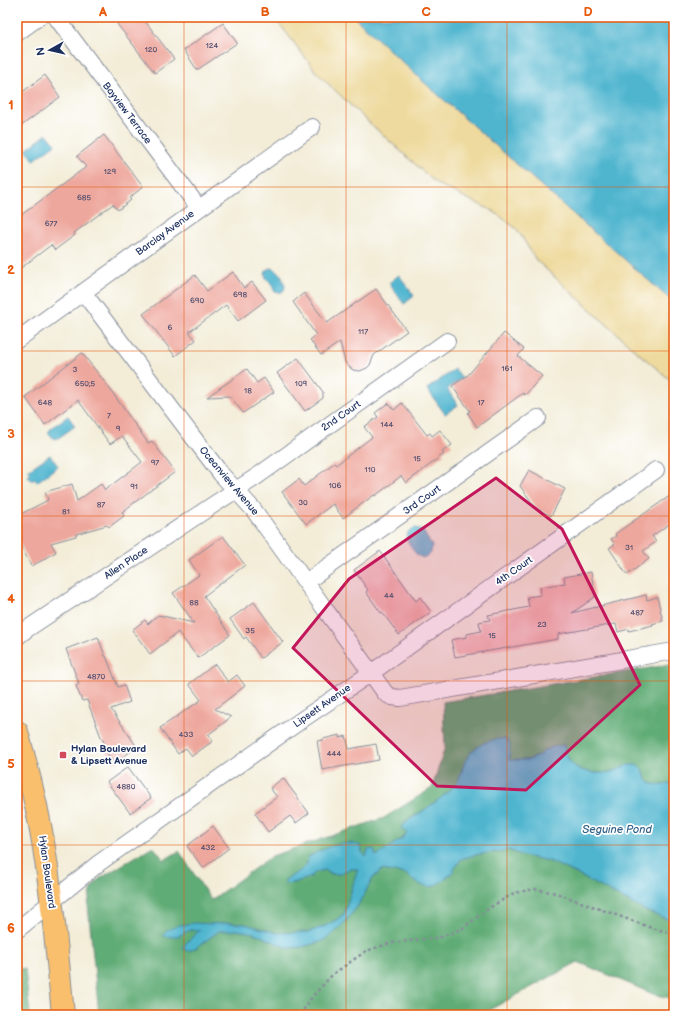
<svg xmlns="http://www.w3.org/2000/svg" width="691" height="1032" viewBox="0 0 691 1032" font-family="'Balsamiq Sans',sans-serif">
<rect width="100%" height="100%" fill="#fff"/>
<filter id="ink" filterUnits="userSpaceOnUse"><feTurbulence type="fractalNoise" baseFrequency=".025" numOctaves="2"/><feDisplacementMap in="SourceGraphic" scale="8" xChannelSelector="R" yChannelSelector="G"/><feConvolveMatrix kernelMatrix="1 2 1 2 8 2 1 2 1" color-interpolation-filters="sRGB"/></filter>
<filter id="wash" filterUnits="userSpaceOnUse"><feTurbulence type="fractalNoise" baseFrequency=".012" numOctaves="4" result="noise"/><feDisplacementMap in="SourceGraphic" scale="16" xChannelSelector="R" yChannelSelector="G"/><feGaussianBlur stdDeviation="0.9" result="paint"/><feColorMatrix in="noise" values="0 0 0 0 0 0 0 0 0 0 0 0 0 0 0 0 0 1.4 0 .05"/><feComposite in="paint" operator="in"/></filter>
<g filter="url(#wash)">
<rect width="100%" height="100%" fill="#f3edd8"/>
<!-- forest -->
<path fill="#61ac76" stroke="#3e6e6a" d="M674,664V782L667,785L654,784L647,781L643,770L624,766C622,767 619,770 616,771C604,776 579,773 570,762C569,760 567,756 566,754L545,750C533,761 524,761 509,760V754L462,768C462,771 461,775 460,778C455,792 419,813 405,822L407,834C402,839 383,853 375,856C373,857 369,857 366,857L362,852L361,846L324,850L308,857L307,864L300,871L285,880L293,883L309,878L316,872L325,870L332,874H341L349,869H358L344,914L336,920L325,926L309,932L277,933L245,924L228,923L212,924L163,935C177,940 180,932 191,930C194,930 198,930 201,930L188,941V951L197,947L219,931L237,930L254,933L288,948L301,947L320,942L344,923L357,907L373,878L382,870L406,874L414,881L456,866L461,859L474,855L509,850L524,856L549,861L573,872L646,911L674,922V999L653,994L578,962L480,1015H99L88,905C90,894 91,887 99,879L153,846L164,860L179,851L211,900L272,856L384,818L432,788L445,747L443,702Z
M17,968L25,969L30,1015H17Z"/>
<!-- sand -->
<path fill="#eeda9e" stroke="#84847e" d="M273,17H354L427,85L674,303V383L637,352L536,260L517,229L493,211L437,184L363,117L317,73L282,27Z"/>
<!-- water -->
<path fill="#50b5cf" stroke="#367296" d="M354,17H674V303L427,85Z
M47,134L55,144L34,160L26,150Z
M270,268L275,269L282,276L283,281L285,286L284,290L280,293L275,292L274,290L271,283L266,278L265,273L268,269Z
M399,275L414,296L404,304L389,283Z
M455,369L462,378L447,389L458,405L445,414L427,389Z
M68,416L75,426L57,439L56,438L54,439L48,432L51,430L50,429Z
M50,455L58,466L37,482L34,479L32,481L28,476L31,473L28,470Z
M416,528L423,531L432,546L431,553C421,566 412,549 407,540C406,533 409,529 416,528Z
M496,739H506L510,744L509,760H529L538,756L545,750L556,746L564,745C565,751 567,758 571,763C581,774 601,775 614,771C622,769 624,764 635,765C644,767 643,776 648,781C655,788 667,785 674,782V922L646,911L573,872L549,861L524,856L509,850L474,855L461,859L451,874L441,882L431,887L421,885L414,881L406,874L382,870L373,878L357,907L344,923L332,935L320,942L301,947L288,948L254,933L237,930L219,931L197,947L188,951L182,948L188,941L200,930H190L178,936L168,937L162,935L167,930L180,925L194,923L212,924L228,923L245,924L277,933L309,932L325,926L336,920L344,914L358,869H349L341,874H332L325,870L316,872L309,878L293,883L285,884V880L300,871L307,864L308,857C323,849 344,838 361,846L362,852L366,857L368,850L374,849L376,856L403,838L407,833L401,828C406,821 413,818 420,813C431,805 445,796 454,786C459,781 460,776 462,770C467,751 478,744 496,739Z"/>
<g id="blocks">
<!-- building -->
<path fill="#eea79d" d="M126,17H142L174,59L155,73L117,24Z
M223,23L237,43L197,70L184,50Z
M45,75L60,97L17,129V96Z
M104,135L143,187L129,198L131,200L118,210L113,204L74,233L75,235L55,250L51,245L17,271V218L86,167L77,156Z
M233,272L244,288L252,282L266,300L238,321L226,305L189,332L196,340L175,356L143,314L195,275L207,291Z
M376,289L407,331L374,355L370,365L367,368L360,371L353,370L347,365L345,362L340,342L321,355L310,340L316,335L293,302L304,293L327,323Z
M504,333L524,349L518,356L542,376L525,395L523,393L477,427L468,413L470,411L452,386L468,375Z
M82,353L107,385L148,443L152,441L175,472L122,512L124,516L109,527L107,525L76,534V536L51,543L56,552L45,558V559L31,566L17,538V516L48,500L45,492L72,484L77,501L101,484L105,490L142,462L122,436L110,444L78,400L45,425L25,397Z
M298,358L323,392V398L305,411L277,373Z
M247,369L257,383L264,378L274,392L243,413L230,396L207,397Z
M388,403L394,410L402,403L427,435L430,433L432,436L440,430L452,445L442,452L444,454L406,483L401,476L375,496L374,495L343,518L333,504L306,524L282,492L299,479L304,486L334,463L336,465L372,437L364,427L378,417L375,413Z
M529,470L565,489L551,516L536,508L520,486Z
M674,493V521L652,536L656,542L643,551L649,559L627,575L609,548L615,544L611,539L616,536L615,534Z
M223,536L245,565L204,596L230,635L198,658L178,632L150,654L132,630L145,620L148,624L158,615L194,623L173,593L199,575L189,560Z
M380,551L416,601L420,597L431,612L399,635L382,612L381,613L366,592L368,590L354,570Z
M591,572L595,597L572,613L646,595L647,600L657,597L663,621L652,624L653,625L629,631V629L618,632L616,624L558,634V639L455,657L451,640L467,637V634L481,631L479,622L490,620L488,615L529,607L527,597L541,595L540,587L565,583L564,577Z
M254,602L283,642L261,658L246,637L244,639L230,619Z
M98,637L105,656H106L118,687L124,685L130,702L111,709L137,747L114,763L102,746L105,744L101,737L87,700L82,701L76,686L79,684L66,649Z
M215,664L228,682L237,675L245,686L215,709L231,717L208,735L213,741L192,756L186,748L178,754L160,728L201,700L189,684Z
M340,735V738L346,736L349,749L376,744L379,760L322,770L317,741L323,740V739Z
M128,767L151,798L130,813L107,782Z
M283,778L309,813L296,823L290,816L268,832L255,813L277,797L270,788Z
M213,826L229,848L203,868L187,846Z"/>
</g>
</g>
<g filter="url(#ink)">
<use href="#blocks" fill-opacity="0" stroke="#878e9b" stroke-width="1"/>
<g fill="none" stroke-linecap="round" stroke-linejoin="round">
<!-- street casing -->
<g stroke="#878e9b" stroke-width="18">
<path id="street" d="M56,17L199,208
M17,33L39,17
M83,292L221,474L253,509L386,694L392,697L400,698L674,651
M17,340L312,127
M306,582L538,418
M17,637L27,629L213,505L256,477L447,341
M17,930L99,863L303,719L371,673L656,470"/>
</g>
<!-- primary casing -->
<g stroke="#878e9b" stroke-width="24">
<path id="primary" d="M17,732C28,770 38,809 44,848C53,903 58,959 63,1015"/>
</g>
<!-- path -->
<path stroke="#878e9b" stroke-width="2.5" stroke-dasharray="3 3" stroke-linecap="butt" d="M300,1015L312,997L333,974L366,951L391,943L441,937L463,928L489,908L514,893L535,889L556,893L649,927L674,934"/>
<!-- street -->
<use href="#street" stroke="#fff" stroke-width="16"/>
<!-- primary -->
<use href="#primary" stroke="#f9bf6d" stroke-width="22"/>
</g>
</g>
<!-- marked area -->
<path fill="#c2185b" fill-opacity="0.2" stroke="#c2185b" stroke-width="3" stroke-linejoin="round" d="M496,478L562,529L640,685L526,790L437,786L293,648L349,579Z"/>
<!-- grid -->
<path fill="none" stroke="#e8590c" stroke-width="1" stroke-opacity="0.55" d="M184,17V1015M346,17V1015M507,17V1015M17,187H674M17,351H674M17,516H674M17,681H674M17,845H674"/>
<!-- markers -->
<rect fill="#d1495b" stroke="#fff" stroke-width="1.5" x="59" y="751" width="8" height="8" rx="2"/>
<g text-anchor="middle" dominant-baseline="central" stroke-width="3.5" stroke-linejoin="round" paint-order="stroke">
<!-- number labels -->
<g font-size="8" fill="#504d6e">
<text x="212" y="45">124</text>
<text x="151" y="49">120</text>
<text x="110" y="171">129</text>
<text x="84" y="197">685</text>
<text x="51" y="223">677</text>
<text x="240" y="294">698</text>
<text x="197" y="300">690</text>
<text x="170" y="327">6</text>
<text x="363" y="331">117</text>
<text x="507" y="368">161</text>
<text x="75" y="369">3</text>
<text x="85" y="383">650;5</text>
<text x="301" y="383">109</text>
<text x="248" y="390">18</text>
<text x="45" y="402">648</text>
<text x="481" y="402">17</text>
<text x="109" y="415">7</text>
<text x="387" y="424">144</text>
<text x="118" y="428">9</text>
<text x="417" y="458">15</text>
<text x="155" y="462">97</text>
<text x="370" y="469">110</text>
<text x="335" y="485">106</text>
<text x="134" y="486">91</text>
<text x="303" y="502">30</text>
<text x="101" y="504">87</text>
<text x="66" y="511">81</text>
<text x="629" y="547">31</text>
<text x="389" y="595">44</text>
<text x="194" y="602">88</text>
<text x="637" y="612">487</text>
<text x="542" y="624">23</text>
<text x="250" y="630">35</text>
<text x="492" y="635">15</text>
<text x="96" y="676">4870</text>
<text x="186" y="734">433</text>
<text x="334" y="753">444</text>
<text x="126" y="786">4880</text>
<text x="208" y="847">432</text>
</g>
<!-- street labels -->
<g font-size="10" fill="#1b2f5e" stroke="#fff">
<text transform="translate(127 113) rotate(53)">Bayview Terrace</text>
<text transform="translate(165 233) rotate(-36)">Barclay Avenue</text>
<text transform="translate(341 416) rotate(-35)">2nd Court</text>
<text transform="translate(229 481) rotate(50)">Oceanview Avenue</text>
<text transform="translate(422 500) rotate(-35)">3rd Court</text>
<text transform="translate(126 563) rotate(-34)">Allen Place</text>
<text transform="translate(514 571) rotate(-35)">4th Court</text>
<text transform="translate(322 706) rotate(-35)">Lipsett Avenue</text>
<text transform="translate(47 872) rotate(82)">Hylan Boulevard</text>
</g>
<!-- poi labels -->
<g font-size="10" font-weight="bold" fill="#1b2f5e" stroke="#fff" text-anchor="start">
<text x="71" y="749">Hylan Boulevard<tspan x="71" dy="12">&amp; Lipsett Avenue</tspan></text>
</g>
<!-- water labels -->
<g font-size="11" font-style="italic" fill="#2e5e86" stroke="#fff">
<text x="617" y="829">Seguine Pond</text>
</g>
</g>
<!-- margin -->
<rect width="691" height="1032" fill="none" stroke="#fff" stroke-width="44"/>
<!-- north arrow -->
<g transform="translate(50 50) rotate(262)" stroke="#ffffff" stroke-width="3" paint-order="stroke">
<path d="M0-3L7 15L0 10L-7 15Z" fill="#1b2f5e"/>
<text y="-6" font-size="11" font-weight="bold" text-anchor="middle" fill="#1b2f5e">N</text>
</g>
<rect x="22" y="22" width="647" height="988" fill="none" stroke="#e8590c" stroke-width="1.5"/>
<g font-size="13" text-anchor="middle" font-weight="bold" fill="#e8590c">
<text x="103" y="16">A</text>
<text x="265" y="16">B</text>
<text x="426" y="16">C</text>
<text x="588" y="16">D</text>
<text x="11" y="109">1</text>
<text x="11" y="274">2</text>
<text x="11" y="438">3</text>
<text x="11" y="603">4</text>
<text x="11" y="768">5</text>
<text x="11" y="932">6</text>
</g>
</svg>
